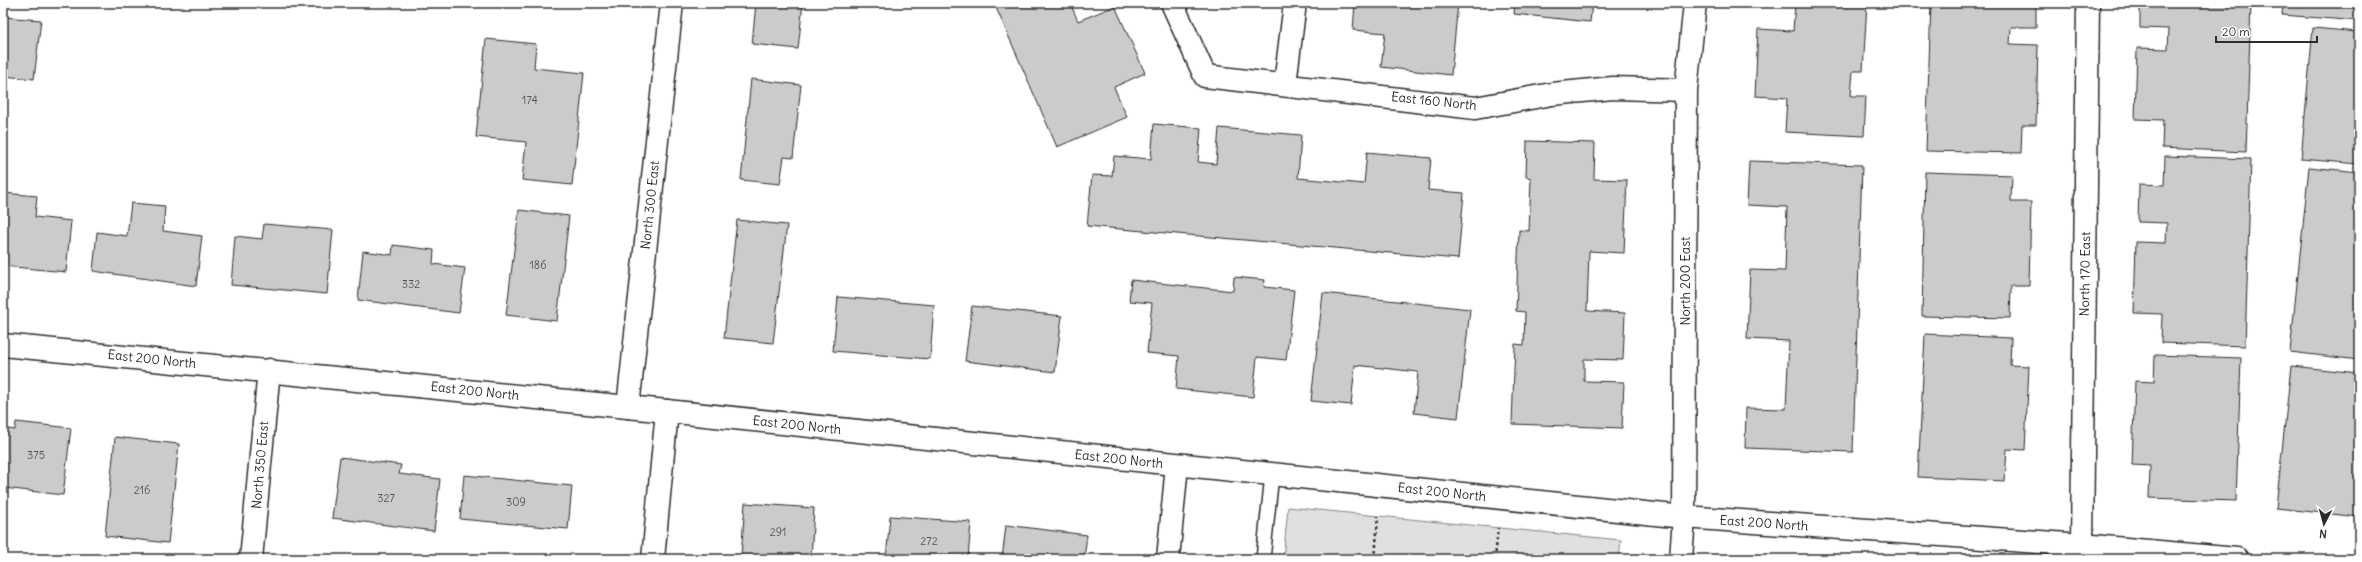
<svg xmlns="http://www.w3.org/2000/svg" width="2362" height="562" viewBox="0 0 2362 562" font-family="Delius,sans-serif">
<rect width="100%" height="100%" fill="#fff"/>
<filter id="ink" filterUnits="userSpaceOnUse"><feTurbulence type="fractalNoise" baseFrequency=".025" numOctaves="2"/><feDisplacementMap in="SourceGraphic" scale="8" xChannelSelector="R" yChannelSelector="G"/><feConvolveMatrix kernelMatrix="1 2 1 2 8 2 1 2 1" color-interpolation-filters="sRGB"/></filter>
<g filter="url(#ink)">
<!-- green -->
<path fill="#e0e0e0" stroke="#868686" d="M1288,507L1621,540L1619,559H1283Z"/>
<!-- building -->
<path fill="#cbcbcb" stroke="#2b2b2b" d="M756,3H803L798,49L752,44Z
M994,3H1070L1078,21L1115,6L1145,73L1114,87L1127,117L1057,147Z
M1355,3H1458L1451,75L1381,67L1385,33L1353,30Z
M1515,3H1592L1590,22L1514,14Z
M1795,3H1867L1863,71H1853L1851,96H1866L1864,136L1785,132L1787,98L1755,96L1758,29L1793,31Z
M1931,3H2036V27H2011L2010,44L2038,45L2036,125H2022L2021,153L1926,151Z
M2140,3H2251L2246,152L2162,148L2163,120L2135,119L2137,48L2168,49L2169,29L2140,28Z
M2283,3H2359V21L2282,15Z
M3,17L41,20L34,79L3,76Z
M2313,28L2359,32V164L2301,159Z
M486,39L536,44L534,68L584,73L572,185L522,180L526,142L476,137Z
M751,79L801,85L793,158L784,157L780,184L741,180Z
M1154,124L1201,128L1198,162L1216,164L1219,128L1301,135L1298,178L1364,184L1367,152L1431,158L1428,190L1464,193L1458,259L1087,226L1092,175L1112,176L1114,156L1151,159Z
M1527,141L1595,143L1594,179L1627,180L1624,253L1589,251L1587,311L1625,313L1623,360L1584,359V381L1624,382L1622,428L1512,424L1515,344L1524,345L1525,312L1516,311L1519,230L1529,231L1531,178L1526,177Z
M2165,156L2251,159L2245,346L2161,343L2162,314L2134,313L2136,242L2166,243L2167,223L2138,222L2139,184L2164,185Z
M1749,161L1862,165L1853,452L1745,448L1746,408L1786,409L1789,341L1747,339L1750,270L1785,271L1787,207L1747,205Z
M2309,167L2359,172V360L2290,352Z
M1925,172L2012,175L2011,202H2031L2029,286H2011L2010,318L1922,316Z
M3,193L37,196L35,217L71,221L66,272L3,266Z
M131,203L165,206L163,231L202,236L196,286L93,271L97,232L127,236Z
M519,210L569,216L557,321L506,315Z
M737,220L787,225L773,343L724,338Z
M264,224L333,230L327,294L231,285L235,236L262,239Z
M393,245L434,250L433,264L465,268L459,313L358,300L363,251L392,255Z
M1234,277L1265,280L1264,287L1294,290L1286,360L1257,357L1253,397L1176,389L1179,356L1147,353L1152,303L1129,301L1131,280L1233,291Z
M1323,293L1470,309L1458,418L1414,413L1418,372L1355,365L1351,405L1311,401Z
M838,297L934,305L930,359L833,351Z
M972,306L1062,316L1055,372L965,361Z
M1925,334L2011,338L2010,365L2029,366L2025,450L2007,449L2005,481L1918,477Z
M2155,355L2241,358L2236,501L2149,498L2150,466L2132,465L2135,381L2154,382Z
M2291,366L2359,373V517L2276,508Z
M16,422L71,428L63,495L4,488L3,428L15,430Z
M115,437L179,444L168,543L105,536Z
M340,457L401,465L399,474L440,479L434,531L332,518Z
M464,475L572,486L568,529L460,519Z
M745,503L814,508L811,559L741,556Z
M890,516L971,522L968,559H886Z
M1006,525L1087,535L1084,559H1002Z"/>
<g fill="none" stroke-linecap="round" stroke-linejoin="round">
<!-- lane casing -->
<g stroke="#2b2b2b" stroke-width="16">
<path id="lane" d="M1263,559L1272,475"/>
</g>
<!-- street casing -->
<g stroke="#2b2b2b" stroke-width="25">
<path id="street" d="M1172,3L1205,76L1475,108L1552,94L1613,88L1686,90
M1285,84L1295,3
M628,407L672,3
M2082,545L2088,3
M251,559L269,370
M653,559L667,411
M1168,559L1177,465
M1681,559L1684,517L1686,90L1695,3"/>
</g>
<!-- secondary casing -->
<g stroke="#2b2b2b" stroke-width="25">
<path id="secondary" d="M3,345L628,407L1684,517L2082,545L2237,559"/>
</g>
<!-- path -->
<path stroke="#2b2b2b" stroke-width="2.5" stroke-dasharray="3 3" stroke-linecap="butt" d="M1375,559L1378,516
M1495,559L1498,528"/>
<!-- lane -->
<use href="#lane" stroke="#fff" stroke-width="13"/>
<!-- street -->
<use href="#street" stroke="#fff" stroke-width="22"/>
<!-- secondary -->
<use href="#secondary" stroke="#fff" stroke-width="22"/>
</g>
</g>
<g text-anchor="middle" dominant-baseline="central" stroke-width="3.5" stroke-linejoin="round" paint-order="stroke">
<!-- number labels -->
<g font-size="11" fill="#535353">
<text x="530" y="100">174</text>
<text x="538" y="265">186</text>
<text x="411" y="284">332</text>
<text x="36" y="455">375</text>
<text x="142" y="490">216</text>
<text x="386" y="498">327</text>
<text x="516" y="502">309</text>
<text x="778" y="532">291</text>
<text x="929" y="541">272</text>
</g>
<!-- street labels -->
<g font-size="13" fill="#2b2b2b" stroke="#fff">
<text transform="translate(1434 101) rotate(6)">East 160 North</text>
<text transform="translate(650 205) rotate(-84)">North 300 East</text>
<text transform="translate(2085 274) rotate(-89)">North 170 East</text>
<text transform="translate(1685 281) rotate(-90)">North 200 East</text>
<text transform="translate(152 359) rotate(6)">East 200 North</text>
<text transform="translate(475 391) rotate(6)">East 200 North</text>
<text transform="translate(797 425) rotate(6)">East 200 North</text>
<text transform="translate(1119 459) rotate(6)">East 200 North</text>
<text transform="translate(260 465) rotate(-85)">North 350 East</text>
<text transform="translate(1442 492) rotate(6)">East 200 North</text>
<text transform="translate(1764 523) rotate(4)">East 200 North</text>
</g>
</g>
<!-- margin -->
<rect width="2362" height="562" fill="none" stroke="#fff" stroke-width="16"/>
<rect x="8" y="8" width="2346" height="546" fill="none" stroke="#2b2b2b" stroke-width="1.5" filter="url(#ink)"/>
<!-- north arrow -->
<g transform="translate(2324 524) rotate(186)" stroke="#ffffff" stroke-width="3" paint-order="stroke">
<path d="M0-3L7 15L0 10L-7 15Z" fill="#2b2b2b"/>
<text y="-6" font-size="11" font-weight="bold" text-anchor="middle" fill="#2b2b2b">N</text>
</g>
<!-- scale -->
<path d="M2216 36v6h101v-6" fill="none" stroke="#2b2b2b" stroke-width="2"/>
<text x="2222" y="36" font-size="12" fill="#2b2b2b" stroke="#ffffff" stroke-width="3" paint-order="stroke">20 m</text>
</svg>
